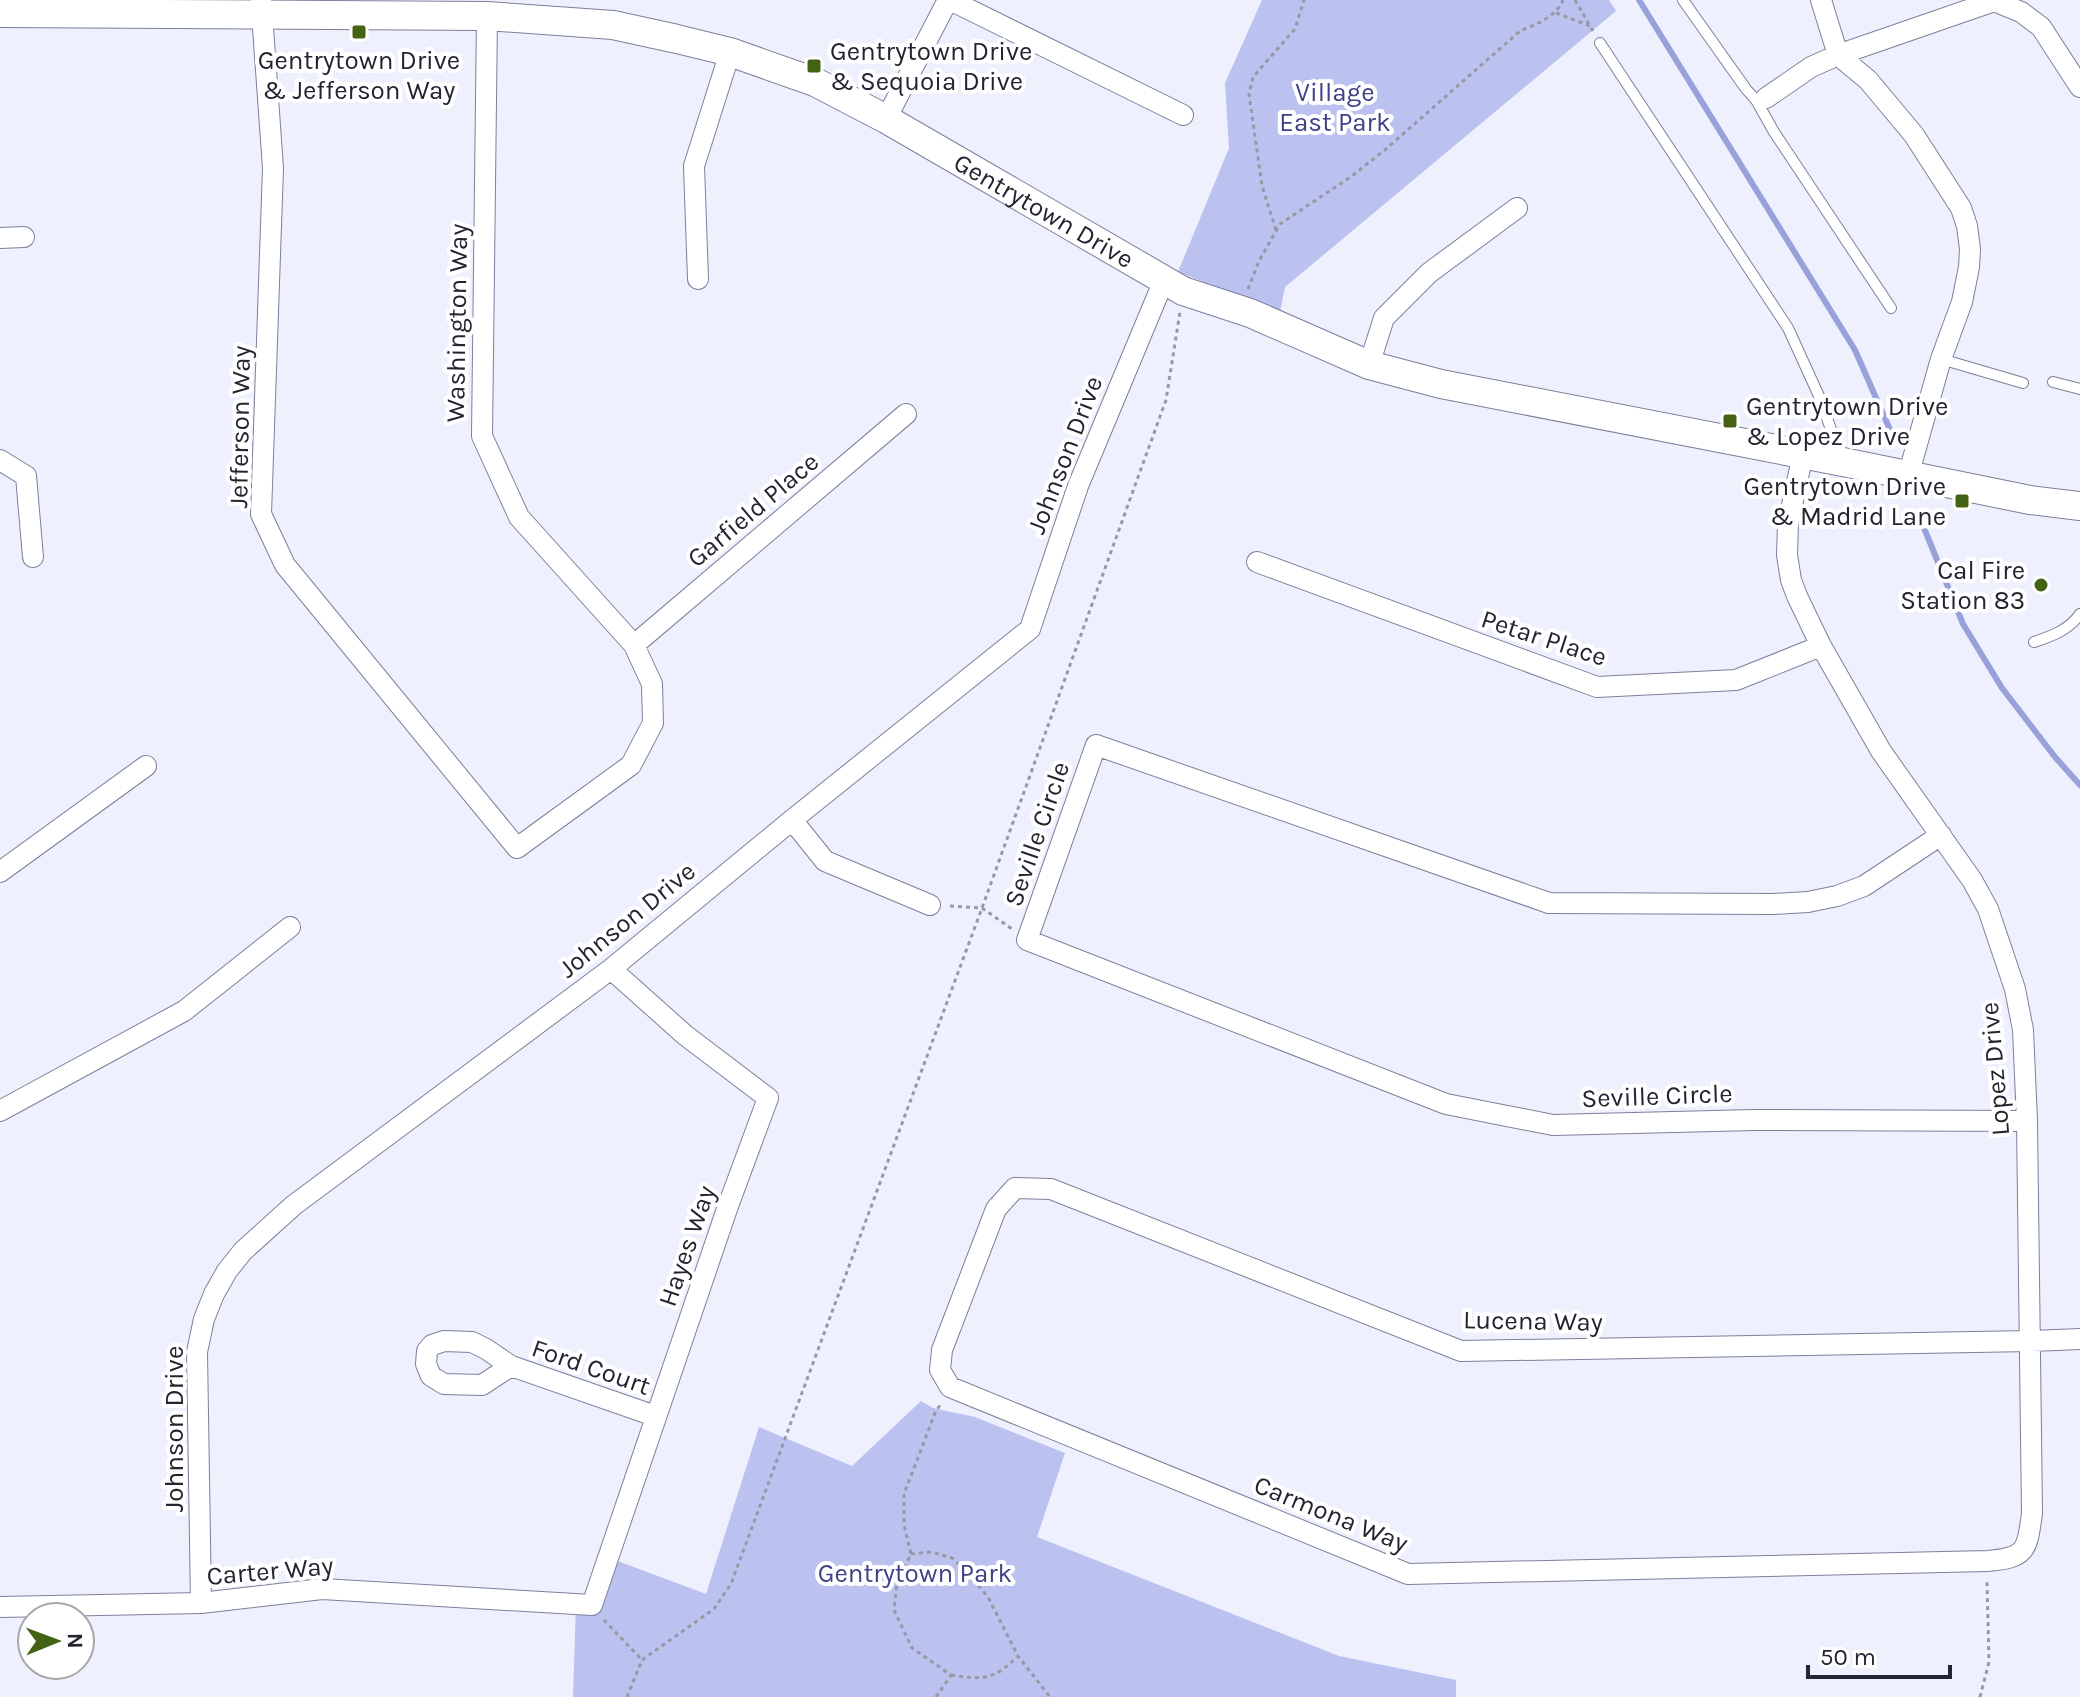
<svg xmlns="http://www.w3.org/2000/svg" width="2080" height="1697" viewBox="0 0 2080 1697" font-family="Karla,sans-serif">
<rect width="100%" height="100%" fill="#eef0fd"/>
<!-- green -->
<path fill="#bbc2f0" d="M1262,0H1609L1616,11L1285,287L1280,312L1178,272L1229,148L1225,83Z
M921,1401L933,1408L975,1417L1065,1453L1037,1537L1339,1656L1456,1680V1697H573L576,1604L592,1605L607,1557L706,1594L759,1427L852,1466Z"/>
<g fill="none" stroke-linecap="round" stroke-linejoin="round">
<!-- stream -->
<path stroke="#99a1da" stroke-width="6" d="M1639,0L1855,350L1895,441
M1918,513L1963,624L2002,688L2055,757L2080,785"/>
<!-- lane casing -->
<g stroke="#7b809b" stroke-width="12">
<path id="lane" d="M1683,0L1746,89L1756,100L1760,99
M1600,43L1788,328L1819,396L1842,460
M1756,100L1774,132L1891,308
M1941,359L2023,383
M2053,382L2080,389
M2034,642C2052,636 2069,630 2080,614"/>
</g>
<!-- street casing -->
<g stroke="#7b809b" stroke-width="22">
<path id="street" d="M261,0L273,168L261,514L285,565L517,848L631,765L653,723L652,684L634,645L519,517L482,436L487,16
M950,0L1183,115
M1821,0L1838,55
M1838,55L1868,80L1914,135L1961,208L1967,226L1970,249L1969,267L1962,302L1941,359L1908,476
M1766,98L1811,67L1838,55L1994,1L2021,12L2041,27L2080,87
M886,119L948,0
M0,238L24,237
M698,279L694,166L730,52
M1369,365L1384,318L1429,273L1517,208
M1803,454L1788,524L1787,555L1791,580L1797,596L1821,646L1881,751L1972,880L1988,909L2015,989L2023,1030L2027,1121L2032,1513C2027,1550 2027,1558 1987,1561L1408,1574L950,1387L940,1370L942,1350L996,1209L1015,1188L1051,1189L1461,1351L2030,1341L2080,1339
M0,460L26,476L33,557
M1257,562L1597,687L1736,680L1821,646
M634,645L906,414
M792,820L825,861L930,905
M1941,835L1864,886L1837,896L1808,902L1773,904L1549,903L1096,745L1027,940L1446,1104L1553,1125L1754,1120L2027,1121
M0,872L146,766
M0,1111L184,1011L290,927
M511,1366L482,1385L444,1384L431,1376L426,1364L427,1351L432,1345L444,1341L472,1342L486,1349L511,1366L655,1416
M201,1603L197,1352L204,1319L214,1294L227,1271L243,1251L294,1205L611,969L792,820L1030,629L1078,486L1164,280
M0,1607L201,1603L322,1589L592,1605L728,1206L768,1098L685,1035L611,969"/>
</g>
<!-- secondary casing -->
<g stroke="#7b809b" stroke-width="30">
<g id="secondary">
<path id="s1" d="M0,13L487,16L613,25L677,39L730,52L815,82L886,119L1183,291L1250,313L1369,365L1441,384L1843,462L2030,500L2080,506"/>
</g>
</g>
<!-- path -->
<path stroke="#9798a4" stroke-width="3" stroke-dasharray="4 4" stroke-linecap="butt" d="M1575,0L1593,31
M1556,13L1590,26
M1276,230L1262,186L1249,94L1253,77L1295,29L1304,0
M1248,289L1259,261L1280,224L1352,176L1386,149L1520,31C1537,24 1556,17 1563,0
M950,906L982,908L1012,929
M911,1554L932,1552L952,1558L964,1569L988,1597L1018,1656L1050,1697
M604,1620L642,1660
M951,1675C984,1680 994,1680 1018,1656
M627,1697L642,1660L714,1609L731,1584L982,908L1166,400L1180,312
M936,1697L951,1675L912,1648L894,1610L897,1583L911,1554L904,1525V1494L935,1413L942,1402
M1980,1697L1989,1662L1987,1582"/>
<!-- lane -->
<use href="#lane" stroke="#fff" stroke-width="10"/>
<!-- street -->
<use href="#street" stroke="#fff" stroke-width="20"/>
<!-- secondary -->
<use href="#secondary" stroke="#fff" stroke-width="28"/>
</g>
<!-- markers -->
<g fill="#446214" stroke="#fff" stroke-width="3">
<rect x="351" y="24" width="16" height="16" rx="4"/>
<rect x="806" y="58" width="16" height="16" rx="4"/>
<rect x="1722" y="413" width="16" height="16" rx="4"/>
<rect x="1954" y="493" width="16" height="16" rx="4"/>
<circle cx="2041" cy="585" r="8"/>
</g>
<g text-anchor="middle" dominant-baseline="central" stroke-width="8" stroke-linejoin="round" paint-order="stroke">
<!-- poi labels -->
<g font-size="26" fill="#23242f" stroke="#fff" text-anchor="start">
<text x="830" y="51">Gentrytown Drive<tspan x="830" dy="30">&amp; Sequoia Drive</tspan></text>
<text x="359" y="60" text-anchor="middle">Gentrytown Drive<tspan x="359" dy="30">&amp; Jefferson Way</tspan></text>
<text x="1746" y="406">Gentrytown Drive<tspan x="1746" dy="30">&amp; Lopez Drive</tspan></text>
<text x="1946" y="486" text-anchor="end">Gentrytown Drive<tspan x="1946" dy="30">&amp; Madrid Lane</tspan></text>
<text x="2025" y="570" text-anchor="end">Cal Fire<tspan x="2025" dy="30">Station 83</tspan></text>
</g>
<!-- park labels -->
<g font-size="26" fill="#3e4186" stroke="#fff">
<text x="1335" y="92">Village<tspan x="1335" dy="30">East Park</tspan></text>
<text x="915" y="1573">Gentrytown Park</text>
</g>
<!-- street labels -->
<g font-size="26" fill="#23242f" stroke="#fff">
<text stroke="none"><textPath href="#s1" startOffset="1086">Gentrytown Drive</textPath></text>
<text transform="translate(457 323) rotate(-89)">Washington Way</text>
<text transform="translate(240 427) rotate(-89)">Jefferson Way</text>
<text transform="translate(1065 455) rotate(-69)">Johnson Drive</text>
<text transform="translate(753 510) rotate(-40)">Garfield Place</text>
<text transform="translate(1544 638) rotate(18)">Petar Place</text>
<text transform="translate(1037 834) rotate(-71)">Seville Circle</text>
<text transform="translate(627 920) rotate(-39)">Johnson Drive</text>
<text transform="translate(1995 1069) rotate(-95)">Lopez Drive</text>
<text transform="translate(1657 1096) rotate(-2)">Seville Circle</text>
<text transform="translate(687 1246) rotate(-71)">Hayes Way</text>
<text transform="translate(1533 1321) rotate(1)">Lucena Way</text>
<text transform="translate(591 1367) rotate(19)">Ford Court</text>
<text transform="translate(174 1429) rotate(-90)">Johnson Drive</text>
<text transform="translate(1331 1514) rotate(22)">Carmona Way</text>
<text transform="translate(270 1571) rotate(-5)">Carter Way</text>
</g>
</g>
<!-- north arrow -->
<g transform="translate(56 1641) rotate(89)"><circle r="38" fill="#ffffff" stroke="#a7a7ac" stroke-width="2"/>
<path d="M0-6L14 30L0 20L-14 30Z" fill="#446214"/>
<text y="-12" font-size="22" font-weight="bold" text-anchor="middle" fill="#23242f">N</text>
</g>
<!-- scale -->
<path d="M1808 1665v12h142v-12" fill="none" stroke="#23242f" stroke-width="4"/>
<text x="1820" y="1665" font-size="24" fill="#23242f" stroke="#ffffff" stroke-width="6" paint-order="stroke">50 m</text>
</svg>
